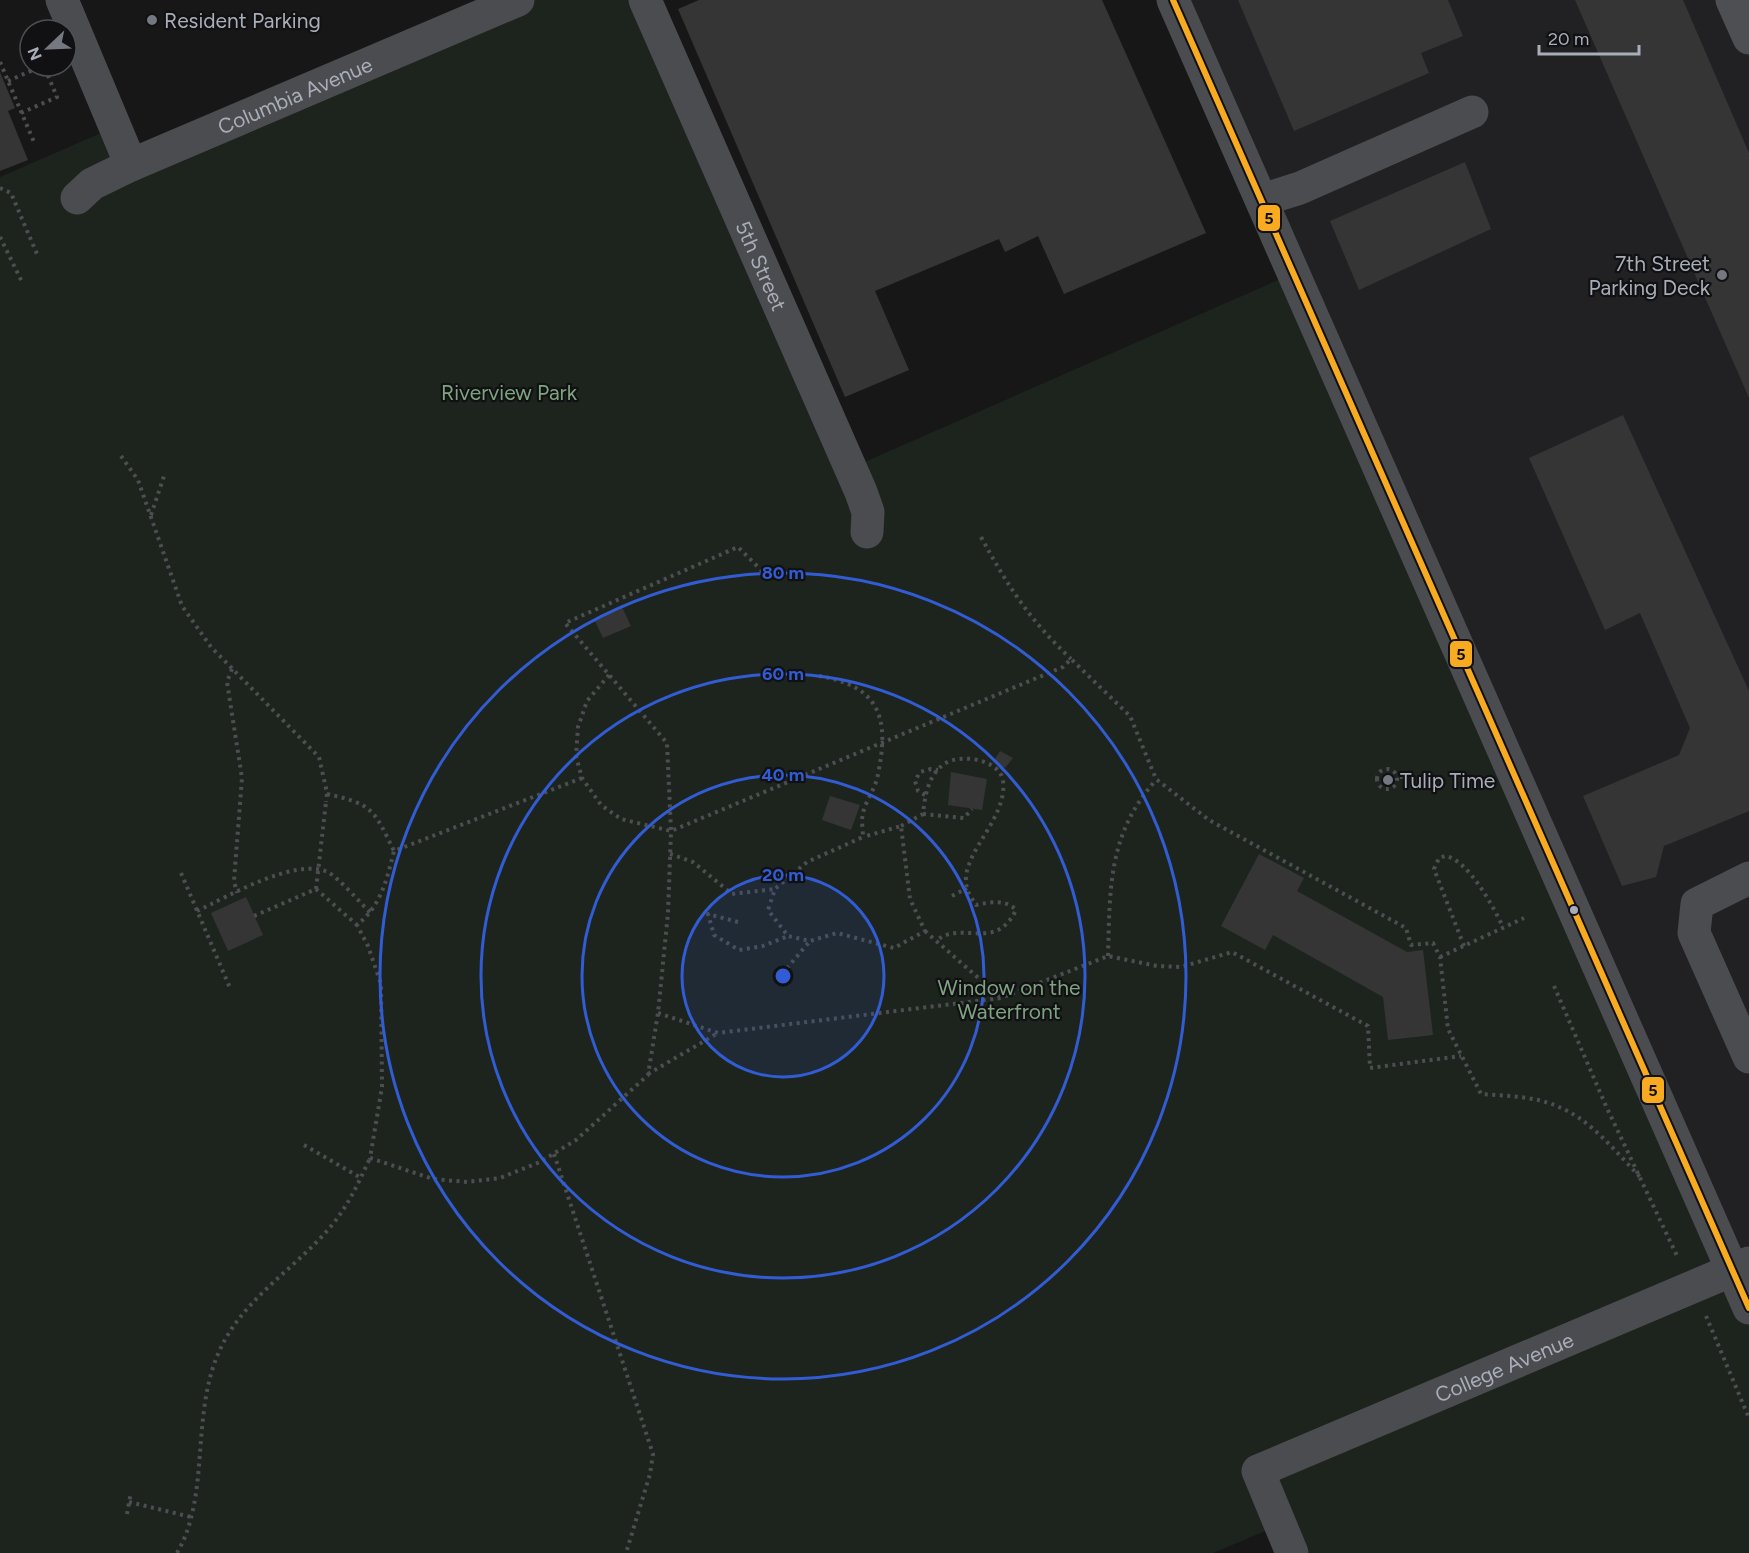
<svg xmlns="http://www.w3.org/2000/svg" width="1749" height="1553" viewBox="0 0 1749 1553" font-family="Figtree,sans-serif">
<rect width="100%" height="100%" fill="#171717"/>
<!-- built -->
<path fill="#212123" d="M1173,0H1749V1308Z"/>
<!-- green -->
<path fill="#1d241e" d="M518,0H645L851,468L1294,273L1749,1308V1553H1294L1282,1524L1213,1553H0V177L115,127L131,164Z"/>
<!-- building -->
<path fill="#353536" d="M699,0H1102L1206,233L1064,294L1038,236L1005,252L999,239L875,291L909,370L845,397L678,9Z
M1238,0H1448L1463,36L1421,53L1429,73L1294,131Z
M1575,0H1683L1749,153V398Z
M0,72L15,108L8,111L28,160L0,171Z
M1465,162L1491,229L1359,290L1330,221Z
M1623,415L1749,691V811L1664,846L1656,877L1622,886L1583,796L1679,755L1690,728L1640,613L1605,630L1529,458Z
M622,607L631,626L603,638L594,619Z
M1000,751L1013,758L1005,768L993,762Z
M951,772L987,779L982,810L948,805Z
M830,796L860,805L851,830L822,820Z
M1259,854L1304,878L1297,891L1407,952L1423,950L1433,1035L1388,1040L1383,997L1273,935L1265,950L1221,926Z
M246,897L263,935L228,951L211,913Z"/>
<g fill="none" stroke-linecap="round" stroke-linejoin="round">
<!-- path -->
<path stroke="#4d4e52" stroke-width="4" stroke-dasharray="3 4.5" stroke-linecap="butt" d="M31,30L32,26
M0,62L34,142
M8,81L42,66
M21,113L57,97L44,66
M0,188L11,193L37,254
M0,237L22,282
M121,456L138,480L182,606L211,647L319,757L327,793L326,802
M151,515L165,473
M981,537C1009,588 1029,619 1071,659
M232,669L227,682L242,778L234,881L237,893
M609,675L587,701L578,727L576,756L582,778L601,805L621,819L671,831L1063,667L1071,659L1130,716L1156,779L1209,820L1406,928L1411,945L1433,943L1440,957L1448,1029L1481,1094C1507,1096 1535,1096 1559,1107C1591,1120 1616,1152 1640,1177
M819,676C879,686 890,717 878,774C876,788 866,800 863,813C861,820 863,830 863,837L807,862L775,889L768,910L788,936L810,941L837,933L894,948L925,931L910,899L901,826L863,837
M1377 779a10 10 0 1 1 20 0a10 10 0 1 1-20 0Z
M1400,777H1403
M582,778L394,851C387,879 381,906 357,925L368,946L381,984L382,1087L370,1158L433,1179L467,1182L500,1178L540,1162L576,1140L648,1075L658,1013L668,913L671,831L667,743L565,623L738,547L762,571
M327,794C373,804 374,810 394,851
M925,795L918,791L915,781L920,772L931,769L938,770
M923,814L964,818L972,809
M901,826L923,814C925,795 928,776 944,764C960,753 1000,759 1003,781C1008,820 958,855 967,888C968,894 973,900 976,905C990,902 1006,899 1016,910C995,953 961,919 936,941
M670,854L693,862L732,894L775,889
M181,873L230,988
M952,896L967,888
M197,911C227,897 295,857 328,872C340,879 360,903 372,914
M254,916L316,889L357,925
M738,922L708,914L714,935L739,950L763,946L788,936
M925,931L1000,997
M1464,946L1434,869L1439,858L1445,856C1468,859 1494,908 1503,927
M1108,956C1110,887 1108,834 1156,780
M1440,957L1524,918
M782,974L810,941
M1554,986L1606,1106L1678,1258
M658,1013L718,1033L1001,998L1108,956L1157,966L1181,967L1232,952L1368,1026L1370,1068L1461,1056
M648,1074L718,1033
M304,1145L361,1178
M554,1154L653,1454L650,1474L626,1553
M1706,1316L1749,1418
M129,1502L191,1517
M127,1514L131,1492
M177,1553C210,1497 191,1417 218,1354C241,1299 296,1269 332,1225C349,1204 359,1182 370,1158"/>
<!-- minor -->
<g stroke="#4b4c50" stroke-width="33">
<path d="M62,0L131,165"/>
<path id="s1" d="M645,0L861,492L868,512L867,532"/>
<path d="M1173,0L1749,1308"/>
<path id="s2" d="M77,198L92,184L131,165L518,0"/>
<path d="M1262,200L1300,188L1472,112"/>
<path d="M1749,878L1697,904L1694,933L1749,1057"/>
<path id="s3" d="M1292,1553L1258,1471L1749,1263"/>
</g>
<!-- major -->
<path stroke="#4d4f52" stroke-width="33" d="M1732,0L1749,38"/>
<!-- path-bridge -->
<path stroke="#4d4e52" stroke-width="4" stroke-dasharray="3 4.5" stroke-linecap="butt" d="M316,889L326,802"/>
<!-- bus-1 casing -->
<g stroke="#111113" stroke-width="10">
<path id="bus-1" d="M1173,0L1749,1308"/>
</g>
<!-- bus-1 -->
<use href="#bus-1" stroke="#f8ab21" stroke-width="6"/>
</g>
<!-- distance rings -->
<circle cx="783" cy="976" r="101" fill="#325cd3" fill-opacity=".12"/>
<g fill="none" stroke="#325cd3" stroke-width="3">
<circle cx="783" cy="976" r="101"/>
<circle cx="783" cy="976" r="201"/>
<circle cx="783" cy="976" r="302"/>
<circle cx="783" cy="976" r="403"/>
</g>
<!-- markers -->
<g fill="#757880" stroke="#111113" stroke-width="2">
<circle cx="152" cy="20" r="6"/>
<circle cx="1722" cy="275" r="6"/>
<circle cx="1388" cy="780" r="6"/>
</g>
<circle fill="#a8adb8" stroke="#111113" stroke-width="2" cx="1574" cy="910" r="5"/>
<g text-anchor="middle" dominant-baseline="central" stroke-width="4.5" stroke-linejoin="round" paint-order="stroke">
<!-- poi labels -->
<g font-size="21" fill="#a8adb8" stroke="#111113" text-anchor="start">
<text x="164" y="20">Resident Parking</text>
<text x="1710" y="263" text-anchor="end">7th Street<tspan x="1710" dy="24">Parking Deck</tspan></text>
<text x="1400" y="780">Tulip Time</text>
</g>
<!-- street labels -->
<g font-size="21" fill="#a8adb8" stroke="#111113">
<text stroke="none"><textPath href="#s2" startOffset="242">Columbia Avenue</textPath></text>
<text stroke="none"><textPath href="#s1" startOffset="290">5th Street</textPath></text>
<text stroke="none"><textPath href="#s3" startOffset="356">College Avenue</textPath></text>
</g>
<!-- park labels -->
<g font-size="21" fill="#7fa381" stroke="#111113">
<text x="509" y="392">Riverview Park</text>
<text x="1009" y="987">Window on the<tspan x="1009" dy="24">Waterfront</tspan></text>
</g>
</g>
<circle cx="783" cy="976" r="9" fill="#325cd3" stroke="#111113" stroke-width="3"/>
<g font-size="18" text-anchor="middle" font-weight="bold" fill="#325cd3" stroke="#111113" stroke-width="4.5" stroke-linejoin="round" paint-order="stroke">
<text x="783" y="579">80 m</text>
<text x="783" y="680">60 m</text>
<text x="783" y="781">40 m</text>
<text x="783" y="881">20 m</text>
</g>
<g stroke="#111113" stroke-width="2">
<rect x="1257" y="204" width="24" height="28" rx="6" fill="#f8ab21"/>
<rect x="1449" y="640" width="24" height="28" rx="6" fill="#f8ab21"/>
<rect x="1641" y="1076" width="24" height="28" rx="6" fill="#f8ab21"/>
</g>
<g font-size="16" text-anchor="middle" font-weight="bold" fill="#111">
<text x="1269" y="224">5</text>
<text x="1461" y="660">5</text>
<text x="1653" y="1096">5</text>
</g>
<!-- north arrow -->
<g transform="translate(48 48) rotate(247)"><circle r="28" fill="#111113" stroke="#4d4f55" stroke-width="1.5"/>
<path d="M0-4.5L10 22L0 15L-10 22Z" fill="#757880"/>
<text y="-9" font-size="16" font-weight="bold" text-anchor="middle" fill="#a8adb8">N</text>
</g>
<!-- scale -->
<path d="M1539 45v9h100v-9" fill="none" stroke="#a8adb8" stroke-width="3"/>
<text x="1548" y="45" font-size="18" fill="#a8adb8" stroke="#111113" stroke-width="4.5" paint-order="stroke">20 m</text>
</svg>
